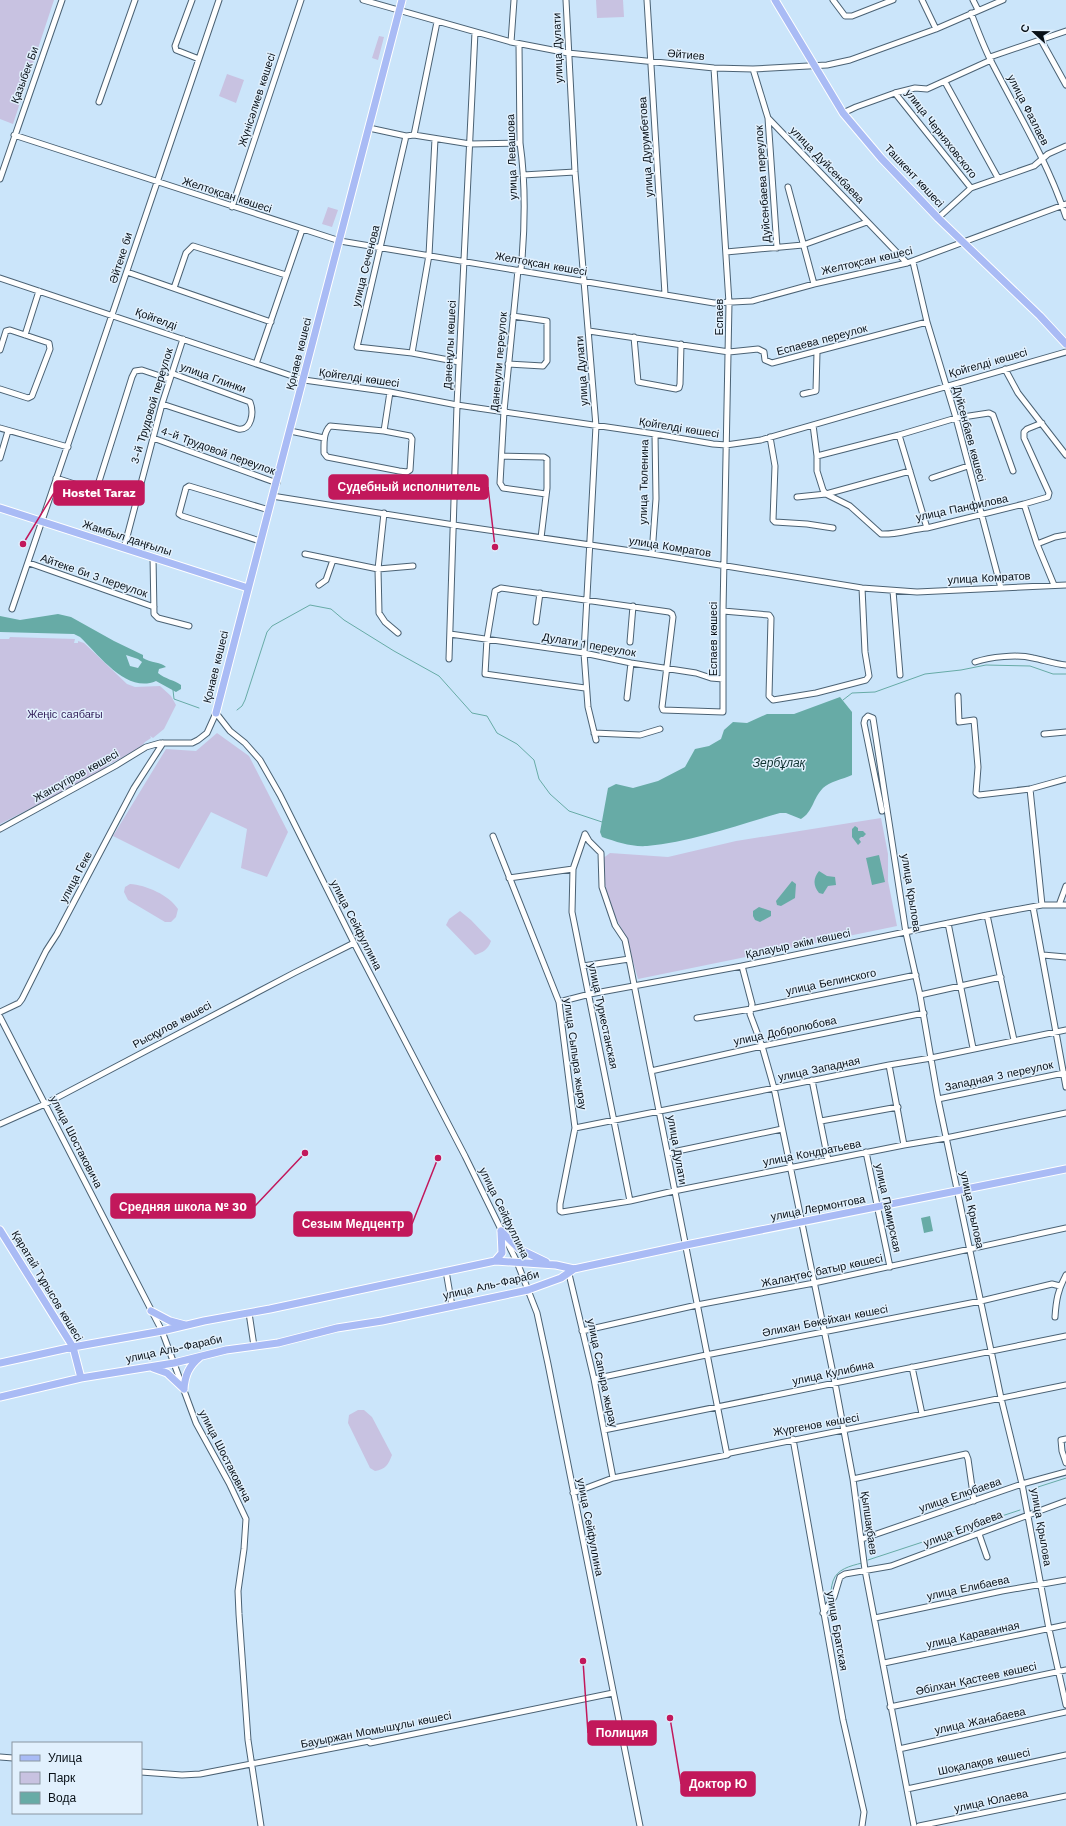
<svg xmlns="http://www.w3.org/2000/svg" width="1066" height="1826" viewBox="0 0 1066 1826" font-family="'Work Sans',sans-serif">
<rect width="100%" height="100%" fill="#cbe5fa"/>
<!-- green -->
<path fill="#c8c2e1" d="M0,0H54L13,124L0,119Z
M596,0H623L624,17L597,18Z
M379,36L384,37L378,60L372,58Z
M227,74L244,80L236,103L219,96Z
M328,207L338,210L332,227L322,224Z
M10,637L75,639L74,643H78V641L84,643L127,684L135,687L160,686L171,696L176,705L164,729L153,738L150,736L151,738L145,742L140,748L106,766L109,768L0,824V639H9Z
M217,733L249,756L288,832L267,877L241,868L247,829L211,812L179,869L113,836L166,749L196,751Z
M881,818L888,854V881L897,926L638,979L627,940L612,910L604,881L602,859L610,853L668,857L736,841Z
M130,884C146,885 169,895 178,909L176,917L171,922H165L128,900L124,892L125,887Z
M460,911L471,920L491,941C488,950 483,952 475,955L446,925L449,919Z
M358,1410H364L372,1417L392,1455C388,1465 386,1469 375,1471L370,1468L348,1423L349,1415Z"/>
<!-- water -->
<path fill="#67aba6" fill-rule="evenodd" d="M58,614L71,617L114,641L143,655V658C150,663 162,662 166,667L159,669L158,673C165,679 174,680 181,685V689L176,692L156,681C127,694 99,655 80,637L74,634L0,632V616L20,620ZM126,655L138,659L142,662L138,668L130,666Z
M840,697L852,712V775C843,779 829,782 823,788C813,798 813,812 801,819L786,813H780C738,825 691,842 647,846C631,847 617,842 602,837L600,832L608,788L616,784L633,788L658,781L685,767L695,749L709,746L721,739L724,730L733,722L747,723L767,714H794Z
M855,826L858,828V831H863L866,834L863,837H861L859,839L861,842L858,845L852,837V829Z
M879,855L885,882L872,885L866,858Z
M819,871L827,876L835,877L836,885L828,886L823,894L819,893C813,886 813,878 819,871Z
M792,881L796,884L795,898L781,906L777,905L776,901Z
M759,907L771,911V916L760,922L755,920L753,916V911Z
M930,1216L933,1231L924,1233L921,1218Z"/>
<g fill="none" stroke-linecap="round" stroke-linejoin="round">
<!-- stream -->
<path stroke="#67aba6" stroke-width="1" d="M173,690L174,699L199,708
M843,700L852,693L875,692L925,674L961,670L986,665L1030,666L1053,674H1066
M237,710L242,706L245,700L267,632L272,626L310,605L331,609L344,620L394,651L439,676L472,713L487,716L497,733L517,744L534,760L539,779L550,794L569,811L602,822
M1031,1499L1038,1487L1066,1478
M868,1560L1020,1510
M829,1600C831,1594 831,1587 833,1581C837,1569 850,1566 862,1563"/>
<!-- minor casing -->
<g stroke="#4b6274" stroke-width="7">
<path id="minor" d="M192,0L175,46L176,50L199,59
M363,0L511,42L568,53L714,68L753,69L827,65L850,60L936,29L1003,0
M566,0L575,172L596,426L584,653L588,707L596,740
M647,0L665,294
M833,0L845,16H852L893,0
M922,0L936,29
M973,0L978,10
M971,13C977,29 983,45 991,61C1017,112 1048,162 1066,217
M1041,40L1066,85
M511,42L514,0
M519,44L520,143C526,185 525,228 521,270
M990,57L1066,31
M753,69L768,118L907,263
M945,82L998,178
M895,93L971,188
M99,102L135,0
M843,113L856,107L895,93L915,88L927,89L991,60
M768,118L777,248
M369,128L406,136L414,135L470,144L520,143
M14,135L340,241L714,303L752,301L814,284L907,263L1066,204
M414,135L437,22
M406,136L357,347L412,353L459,362
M523,175L575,172
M0,179L62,0
M788,187L814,284
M232,207L301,0
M938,218L971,188L1034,166L1048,154L1066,146
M726,252L803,245L867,222
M913,262L927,322L956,418L1001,588
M518,270L504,411L500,483L503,488L546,494
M127,272L271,322
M0,278L304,380L390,392L457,405L655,434L713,444L726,445L761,440L1066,352
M174,288L186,253L193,246L286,275
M589,331L729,352L758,349L764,352L765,360L772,363L927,322
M25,335L39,291
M634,337L638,382L676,389L679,388L680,384L681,344
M0,350L6,331L10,330L49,343L50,349L32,396L28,398L0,389
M412,353L429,255L435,139
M256,364L302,230
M508,364L543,366L547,361V321L513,316
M1005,369L1018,393L1066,455
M803,394L816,391L817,352
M162,404L238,429C252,431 254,412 250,402L171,373
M813,425L817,456V471L823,490L826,494L850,506L881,534C896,535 912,529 927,528L1024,504L1048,497L1049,493L1024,438V432L1027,429L1042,423
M330,426L384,431L410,436L412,439L410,470L407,472L399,471L327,457L324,453C324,444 323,433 330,426Z
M0,428L68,447
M290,431L324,438
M384,431L390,392
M899,435L927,528
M770,437L775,466L773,520L775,522L807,524L833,528
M153,438L277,483
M502,456L544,457L547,459V488L541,538
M817,456L899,435L956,418L989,413L993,415L1013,471
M0,458L8,431
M56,478L108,495
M932,478L968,466
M96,491L132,377L135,371L142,370L169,379
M272,496L454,525L652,554L862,588L917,592L1066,585
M797,497L826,494L910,471
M1024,504L1037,544L1054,585
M384,513L378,569L379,613L385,622L398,633
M260,541L182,516L179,514L186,488L189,486L269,510
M1037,544L1055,537L1066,535
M124,548L162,404L183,339
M305,554L378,569L413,566
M652,554L656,499L655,434
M153,557L154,614L158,618L189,626
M29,563L154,607
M319,585L326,580L333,560
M893,591L900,675
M12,609L219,0
M723,611L769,615L771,618L769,696L773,700L816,693L866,680L869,676L865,652L862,588
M536,622L540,593
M450,634L584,653L631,663L696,673L711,678L723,679
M630,642L633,606
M449,659L457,405L475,32
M975,662C990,657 1017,654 1033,658C1044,660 1054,664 1066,665
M585,688L485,674L487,639L495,591L501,588L669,612L672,614L673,617L662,707L663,710L723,712V611L729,303L714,68
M958,696L959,722L974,720L978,767L976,793L979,795L1030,789L1066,779
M627,698L631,663
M216,713L230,731L245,743L260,760L280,795L354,943L465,1156L517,1262L537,1313L548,1364L640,1826
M594,733L640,735L660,729
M1044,734L1066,732
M1030,789L1042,905
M882,811L864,723L865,719L868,716L873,718L906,933L920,995L938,1099L1001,1398L1022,1484L1049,1629L1066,1705
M0,829L115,766L146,747L160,743H192L198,740L207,733L216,713
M585,834L589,841L601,853L602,887L615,925L625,940L629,959L727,1455
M585,834L573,869L572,912L630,1201
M493,836L559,1002L575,1128L560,1204V1211L562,1212L630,1201L674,1191L904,1145L946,1138L1066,1113
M509,878L573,869
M1059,905L1066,886
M1033,907L1066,1087
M987,915L1014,1040
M948,923L973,1048
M1043,955L1066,957
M583,966L629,959
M742,966L752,1004L750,1014L762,1046L774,1088L835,1383L853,1479L865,1570L914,1826
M920,995L1001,977
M559,1002L590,994L742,966L987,915L1042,905H1066
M0,1012L19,1003L22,999L46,951L57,934L134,788L163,743
M0,1017L162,1331L196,1423L229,1483L246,1519L244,1549L238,1591L239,1614L248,1740L261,1826
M697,1018L751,1009L916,975
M889,1065L904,1145
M651,1071L762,1046L924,1013
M812,1080L828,1160
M938,1099L1064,1073
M821,1121L898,1107
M0,1124L45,1104L294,973L354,943
M575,1128L889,1065L931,1058L1066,1030
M866,1152L890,1267
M668,1153L782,1129
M446,1271L452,1306
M569,1274L594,1379L613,1478
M249,1313L254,1346
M1055,1317C1056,1301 1058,1289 1066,1275
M582,1331L697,1305L814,1283L1066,1228
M912,1367L922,1414
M594,1379L706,1355L981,1301L1052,1284L1060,1286
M604,1430L1066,1336
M793,1439L843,1720L864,1812L862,1826
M1066,1439L1061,1440L1062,1451L1066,1463
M853,1479L966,1454L968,1459L974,1501
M573,1493L613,1478L727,1455L730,1453L1066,1385
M979,1534L987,1557
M862,1539L1022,1484L1066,1472
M823,1613L834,1597L840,1577L845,1574L891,1566L1066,1501
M875,1618L1002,1591L1066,1580
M884,1663L1066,1625
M890,1707L1066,1670
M899,1749L1066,1712
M0,1757L13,1758
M141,1772L182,1775L200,1774L369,1741L370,1743L613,1693
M907,1789L1066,1755
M919,1826L1066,1796"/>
</g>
<!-- major casing -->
<g stroke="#fff" stroke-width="9">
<path id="major" d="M775,0L843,113L881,158L938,218L1040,316L1066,344
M0,508L248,588
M216,713C277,475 342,238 402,0
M0,1230L73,1347L81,1378
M501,1231L519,1249L546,1262
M495,1261L502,1253L501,1231
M151,1311L170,1321L185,1325
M0,1363L73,1347L162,1331L204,1321L270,1309L495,1261L556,1265L574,1269L686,1245L1066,1169
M153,1368L167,1373L184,1389
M184,1389C185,1375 189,1366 200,1357
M0,1397L81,1378L174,1363L226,1350L278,1343L337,1328L382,1321L528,1290L561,1278L574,1269"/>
</g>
<!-- minor -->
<use href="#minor" stroke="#fff" stroke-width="5"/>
<!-- major -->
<use href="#major" stroke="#a9bbf5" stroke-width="7"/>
</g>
<g text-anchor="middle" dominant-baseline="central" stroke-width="3" stroke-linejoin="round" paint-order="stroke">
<!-- street labels -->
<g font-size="11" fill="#081017" stroke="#e1f0fd">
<text transform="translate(558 48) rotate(-92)">улица Дулати</text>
<text transform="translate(686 55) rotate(5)">Әйтиев</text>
<text transform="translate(25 75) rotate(-70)">Қазыбек Би</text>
<text transform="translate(257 100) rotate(-72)">Жүнісәлиев көшесі</text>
<text transform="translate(1028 110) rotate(63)">улица Фазлаев</text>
<text transform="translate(941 134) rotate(52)">улица Черняховского</text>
<text transform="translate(646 147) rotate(-94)">улица Дурумбетова</text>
<text transform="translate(512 157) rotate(-92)">улица Левашова</text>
<text transform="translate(827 165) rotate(46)">улица Дуйсенбаева</text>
<text transform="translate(914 176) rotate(47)">Ташкент көшесі</text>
<text transform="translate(763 184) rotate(-94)">Дуйсенбаева переулок</text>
<text transform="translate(227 195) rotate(18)">Желтоқсан көшесі</text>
<text transform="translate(121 258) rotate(-72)">Әйтеке би</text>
<text transform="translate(867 261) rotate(-13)">Желтоқсан көшесі</text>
<text transform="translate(541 264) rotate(10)">Желтоқсан көшесі</text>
<text transform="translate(366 266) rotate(-76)">улица Сеченова</text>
<text transform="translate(719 317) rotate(-90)">Еспаев</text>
<text transform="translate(156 319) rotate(20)">Қойгелді</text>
<text transform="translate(822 340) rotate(-15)">Еспаева переулок</text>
<text transform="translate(450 345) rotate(-87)">Дәненұлы көшесі</text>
<text transform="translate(299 354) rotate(-76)">Қонаев көшесі</text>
<text transform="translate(499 362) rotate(-85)">Даненули переулок</text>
<text transform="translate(988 363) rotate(-16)">Қойгелді көшесі</text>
<text transform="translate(582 371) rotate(-94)">улица Дулати</text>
<text transform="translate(213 378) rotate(20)">улица Глинки</text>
<text transform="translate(359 378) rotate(8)">Қойгелді көшесі</text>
<text transform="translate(152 406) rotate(-73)">3-й Трудовой переулок</text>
<text transform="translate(679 428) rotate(9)">Қойгелді көшесі</text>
<text transform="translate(969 434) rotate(75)">Дүйсенбаев көшесі</text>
<text transform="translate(218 451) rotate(20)">4-й Трудовой переулок</text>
<text transform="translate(644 482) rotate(-89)">улица Тюленина</text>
<text transform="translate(962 508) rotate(-12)">улица Панфилова</text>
<text transform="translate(127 538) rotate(18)">Жамбыл даңғылы</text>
<text transform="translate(670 547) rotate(9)">улица Комратов</text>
<text transform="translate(94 576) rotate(19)">Айтеке би 3 переулок</text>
<text transform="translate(989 578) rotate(-3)">улица Комратов</text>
<text transform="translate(713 639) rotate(-90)">Еспаев көшесі</text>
<text transform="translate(589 645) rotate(10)">Дулати 1 переулок</text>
<text transform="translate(216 667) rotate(-76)">Қонаев көшесі</text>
<text transform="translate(76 776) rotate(-29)">Жансүгіров көшесі</text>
<text transform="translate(76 877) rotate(-62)">улица Геке</text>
<text transform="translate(911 893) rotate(81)">улица Крылова</text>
<text transform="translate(356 925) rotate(63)">улица Сейфуллина</text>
<text transform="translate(798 944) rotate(-12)">Қалауыр әкім көшесі</text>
<text transform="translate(831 982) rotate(-12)">улица Белинского</text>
<text transform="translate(603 1016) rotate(78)">улица Туркестанская</text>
<text transform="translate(172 1025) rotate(-28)">Рысқұлов көшесі</text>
<text transform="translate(785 1031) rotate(-12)">улица Добролюбова</text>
<text transform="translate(575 1054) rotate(82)">улица Сыпыра жырау</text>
<text transform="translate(819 1069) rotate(-12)">улица Западная</text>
<text transform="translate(999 1076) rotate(-12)">Западная 3 переулок</text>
<text transform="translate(76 1142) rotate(63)">улица Шостаковича</text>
<text transform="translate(677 1150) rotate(80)">улица Дулати</text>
<text transform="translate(812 1153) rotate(-11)">улица Кондратьева</text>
<text transform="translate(818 1208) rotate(-11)">улица Лермонтова</text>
<text transform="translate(888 1208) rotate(78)">улица Памирская</text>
<text transform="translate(972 1210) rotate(78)">улица Крылова</text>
<text transform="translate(504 1213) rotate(64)">улица Сейфуллина</text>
<text transform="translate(822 1271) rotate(-12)">Жалаңтөс батыр көшесі</text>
<text transform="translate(491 1285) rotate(-13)">улица Аль-Фараби</text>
<text transform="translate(47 1286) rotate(59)">Қаратай Тұрысов көшесі</text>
<text transform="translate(825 1321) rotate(-11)">Әлихан Бөкейхан көшесі</text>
<text transform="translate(174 1349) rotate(-12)">улица Аль-Фараби</text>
<text transform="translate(602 1373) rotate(78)">улица Сапыра жырау</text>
<text transform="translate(833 1373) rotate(-12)">улица Кулибина</text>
<text transform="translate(816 1425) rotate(-10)">Жүргенов көшесі</text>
<text transform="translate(225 1456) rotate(63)">улица Шостаковича</text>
<text transform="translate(960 1495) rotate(-19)">улица Елюбаева</text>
<text transform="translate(869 1523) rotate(82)">Қыпшақбаев</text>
<text transform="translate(590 1527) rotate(79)">улица Сейфуллина</text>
<text transform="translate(1041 1527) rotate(80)">улица Крылова</text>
<text transform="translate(963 1529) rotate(-21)">улица Елубаева</text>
<text transform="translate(968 1588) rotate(-12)">улица Елибаева</text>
<text transform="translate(837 1631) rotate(80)">улица Братская</text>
<text transform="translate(973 1635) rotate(-12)">улица Караванная</text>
<text transform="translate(976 1679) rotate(-12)">Әбілхан Қастеев көшесі</text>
<text transform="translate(980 1721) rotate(-12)">улица Жанабаева</text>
<text transform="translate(376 1730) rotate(-11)">Бауыржан Момышұлы көшесі</text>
<text transform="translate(984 1762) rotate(-12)">Шоқалақов көшесі</text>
<text transform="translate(991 1801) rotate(-12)">улица Юлаева</text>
</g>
<!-- park labels -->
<g font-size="11" fill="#37245e" stroke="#e1f0fd">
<text x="65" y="714">Жеңіс саябағы</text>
</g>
<!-- water labels -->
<g font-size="12" font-style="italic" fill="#103231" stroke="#e1f0fd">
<text x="779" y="763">Зербұлақ</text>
</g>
</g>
<!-- callouts -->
<path fill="none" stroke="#c2185b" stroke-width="1.5" d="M495 547L488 487M23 544L54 493M305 1153L255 1206M438 1158L412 1224M583 1661L588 1733M670 1718L681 1784"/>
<g fill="#c2185b" stroke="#e1f0fd" stroke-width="1.5">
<circle cx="495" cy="547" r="4"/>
<circle cx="23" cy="544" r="4"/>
<circle cx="305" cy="1153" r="4"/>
<circle cx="438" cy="1158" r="4"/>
<circle cx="583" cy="1661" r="4"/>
<circle cx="670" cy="1718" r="4"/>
</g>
<g fill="#c2185b" stroke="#c2185b" stroke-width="1.5">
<rect x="329" y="475" width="159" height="24" rx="4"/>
<rect x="54" y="481" width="90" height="24" rx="4"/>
<rect x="111" y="1194" width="144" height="24" rx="4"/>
<rect x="294" y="1212" width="118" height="24" rx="4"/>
<rect x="588" y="1721" width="68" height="24" rx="4"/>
<rect x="681" y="1772" width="74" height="24" rx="4"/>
</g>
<g font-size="12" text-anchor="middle" font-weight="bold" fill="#fff">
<text x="409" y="491">Судебный исполнитель</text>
<text x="99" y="497">Hostel Taraz</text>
<text x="183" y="1211">Средняя школа № 30</text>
<text x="353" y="1228">Сезым Медцентр</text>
<text x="622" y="1737">Полиция</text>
<text x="718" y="1788">Доктор Ю</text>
</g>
<!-- legend -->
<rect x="12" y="1742" width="130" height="72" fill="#e1f0fd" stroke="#8a96a1"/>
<rect x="20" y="1755" width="20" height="6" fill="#a9bbf5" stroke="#8a96a1"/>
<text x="48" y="1762" font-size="12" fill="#081017">Улица</text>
<rect x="20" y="1772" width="20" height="12" fill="#c8c2e1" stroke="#8a96a1"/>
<text x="48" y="1782" font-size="12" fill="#081017">Парк</text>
<rect x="20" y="1792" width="20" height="12" fill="#67aba6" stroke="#8a96a1"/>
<text x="48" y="1802" font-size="12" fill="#081017">Вода</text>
<!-- north arrow -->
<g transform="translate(1034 32) rotate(292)" stroke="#e1f0fd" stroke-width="3" paint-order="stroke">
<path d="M0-3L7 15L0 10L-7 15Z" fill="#081017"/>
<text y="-6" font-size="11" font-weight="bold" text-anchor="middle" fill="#081017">С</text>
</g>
</svg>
